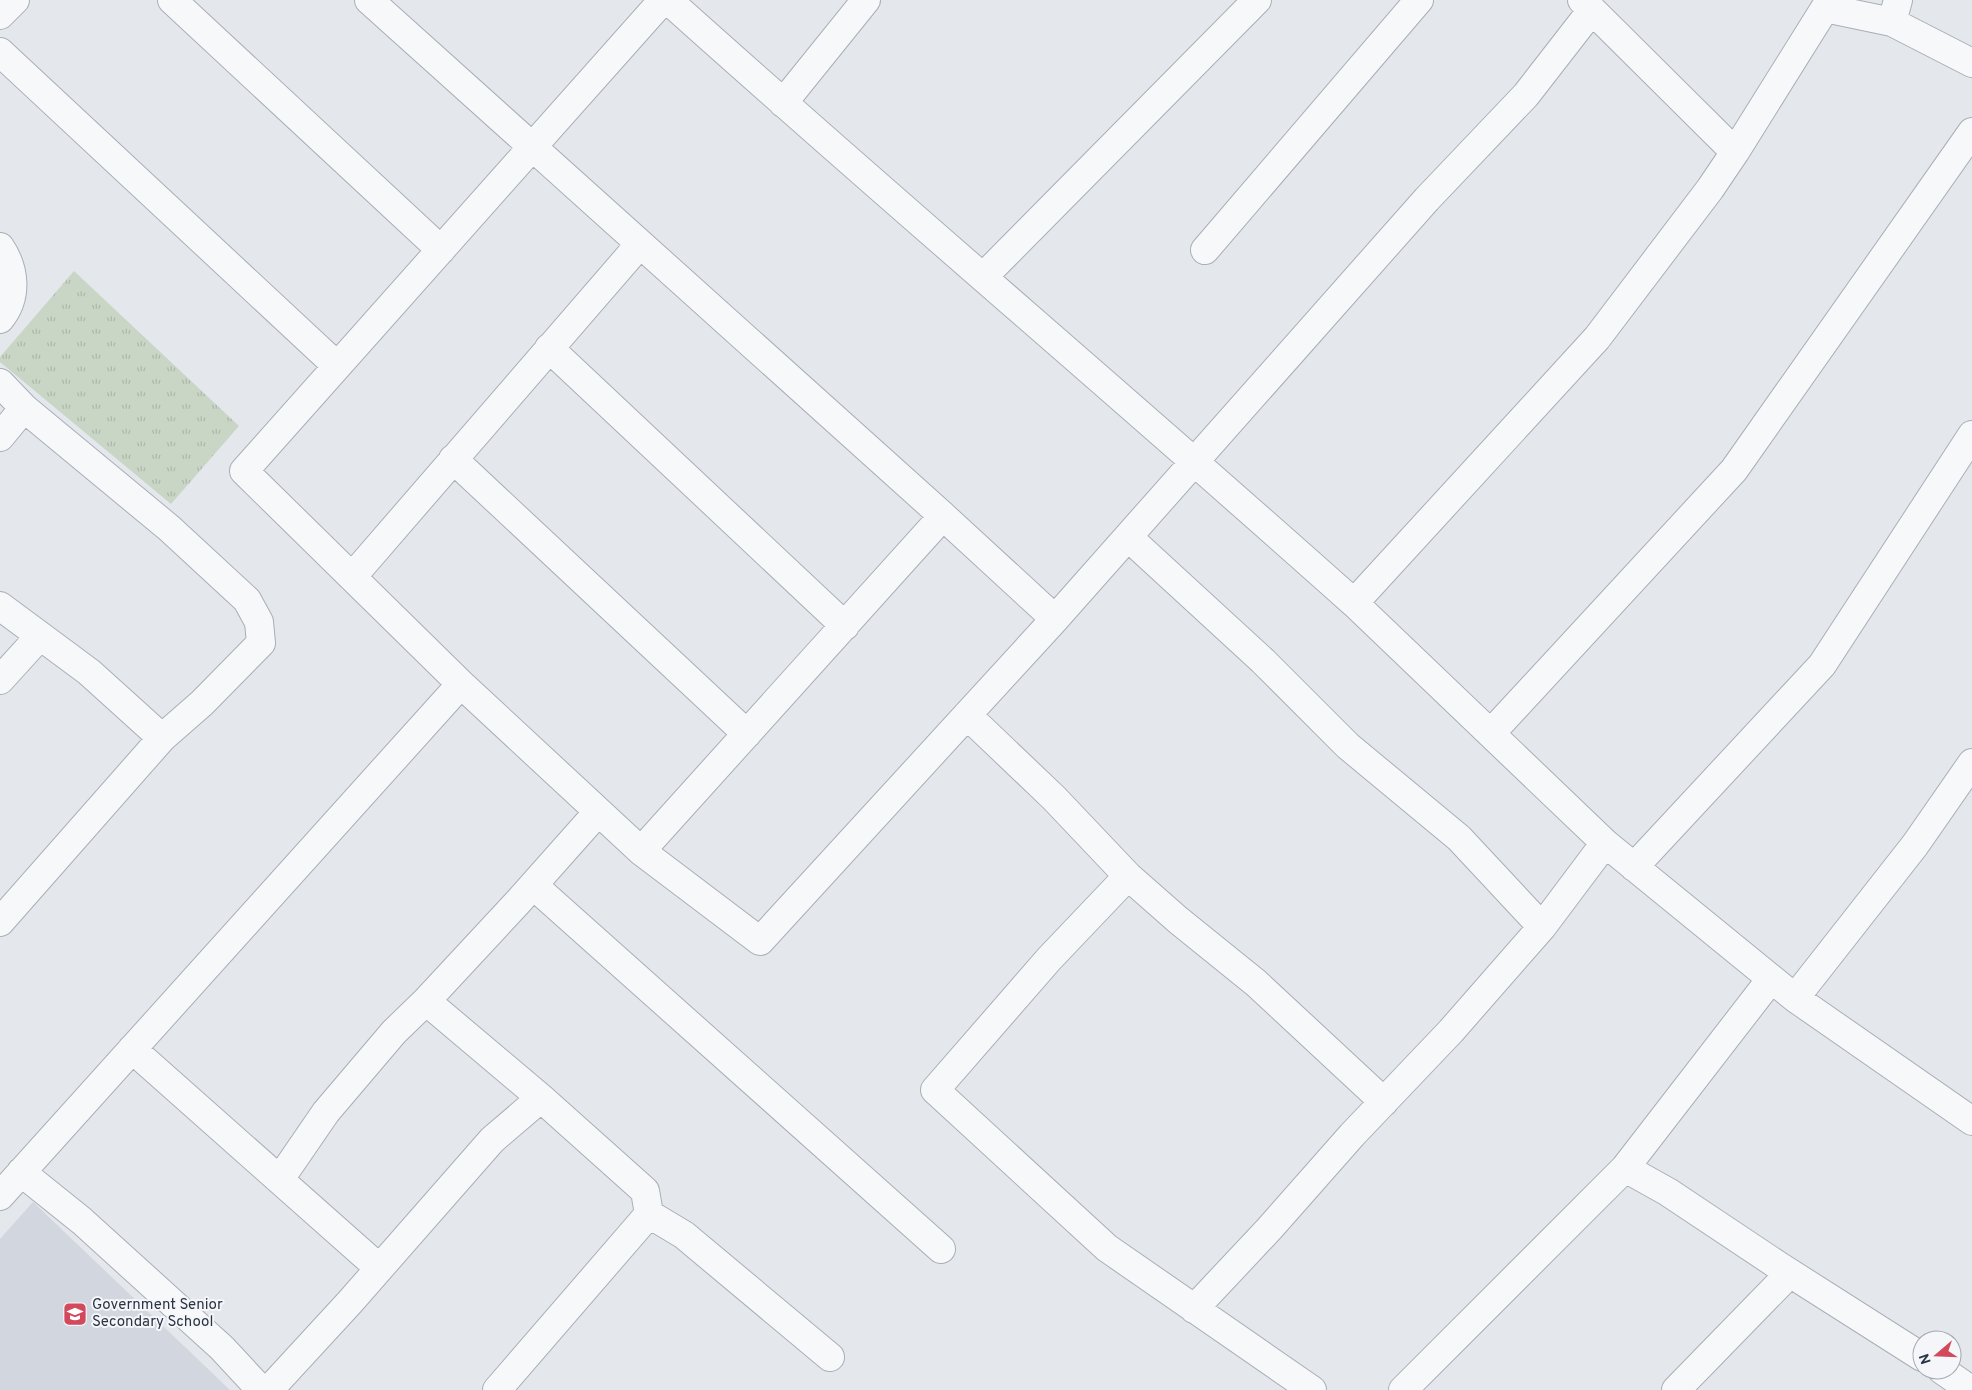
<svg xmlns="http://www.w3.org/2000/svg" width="1972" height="1390" viewBox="0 0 1972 1390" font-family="Overpass,sans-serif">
<defs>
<pattern id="park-tufts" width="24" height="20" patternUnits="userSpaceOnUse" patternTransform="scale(1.25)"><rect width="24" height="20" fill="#c9d6c5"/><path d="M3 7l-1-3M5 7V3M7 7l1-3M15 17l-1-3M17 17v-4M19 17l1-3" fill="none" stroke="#adb8ab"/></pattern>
</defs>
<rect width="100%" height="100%" fill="#e4e7ec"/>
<!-- built -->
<path fill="#d2d6de" d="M33,1202L230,1390H0V1239Z"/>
<!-- park -->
<path fill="url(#park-tufts)" d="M74,271L239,426L171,504L0,362V357Z"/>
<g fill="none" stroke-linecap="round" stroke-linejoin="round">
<!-- minor casing -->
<g stroke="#a9aeb7" stroke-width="30">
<path id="minor" d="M172,0L441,250
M369,0L943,516
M668,0C895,204 1127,400 1354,603L1597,338L1710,189L1735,152L1830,0
M1898,0L1892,22L1972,63
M1825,8L1892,22
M1592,10L1735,152
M0,15L15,0
M0,52L337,366
M783,103L866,0
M1205,250L1419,0
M983,277L1257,0
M549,348L845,626
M0,383L24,408L169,528L247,600L259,622L261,643L202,703L162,738L0,922
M0,437L24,408
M453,459L747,734
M1128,537L1263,661L1348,746L1459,838L1542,927
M352,577L640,244
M1354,603L1605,843L1795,998L1915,845L1972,763
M0,606L89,672L162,738
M0,680L40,636
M461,684L244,471L663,0
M967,715L1054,798L1128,876L1178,920L1256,983L1384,1102
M1491,733L1734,470L1972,132
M641,851L760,941L1055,619
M1634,867L1822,665L1972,435
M1128,876L1049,959L935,1090L1107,1248L1312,1390
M533,885L941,1249
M1795,998L1972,1121
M426,1001L541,1098L645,1191L649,1214L684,1235L830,1357
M132,1049L379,1268
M1625,1168L1668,1192L1779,1266L1922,1357
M21,1172L82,1221L222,1348L261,1390
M280,1179L326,1112L394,1032L426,1001L518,902L598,812
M0,1196L461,684L641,851L943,516L1055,619L1427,199L1526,95L1592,10L1582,0
M1194,1309L1270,1228L1352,1135L1451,1031L1542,927L1605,843
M1942,1370L1971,1390
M269,1390L350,1302L492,1140L541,1098
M497,1390L649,1214
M1403,1390L1625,1168L1771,979
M1676,1390L1790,1273"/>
</g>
<!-- tertiary casing -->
<g stroke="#a9aeb7" stroke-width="30">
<path id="tertiary" d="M0,247C15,269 18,297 0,319"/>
</g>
<!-- minor -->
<use href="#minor" stroke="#f7f8fa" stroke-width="28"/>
<!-- tertiary -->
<use href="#tertiary" stroke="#f7f8fa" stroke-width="28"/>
</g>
<!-- icons -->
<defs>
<g id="school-square" transform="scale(1.25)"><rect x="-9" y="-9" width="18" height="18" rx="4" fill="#d1495b" stroke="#f4f6f9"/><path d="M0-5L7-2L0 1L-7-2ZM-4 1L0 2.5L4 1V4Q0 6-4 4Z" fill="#fff"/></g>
</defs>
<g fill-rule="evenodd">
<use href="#school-square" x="75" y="1314"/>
</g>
<g text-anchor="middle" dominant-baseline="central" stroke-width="4" stroke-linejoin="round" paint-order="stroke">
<!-- poi labels -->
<g font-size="15" fill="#2b3445" stroke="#f4f6f9" text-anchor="start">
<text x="92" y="1305">Government Senior<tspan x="92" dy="17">Secondary School</tspan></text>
</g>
</g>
<!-- north arrow -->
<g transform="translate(1937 1355) rotate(251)"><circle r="24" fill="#f4f6f9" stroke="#a4a8b1"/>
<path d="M0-4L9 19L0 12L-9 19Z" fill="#d1495b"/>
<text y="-8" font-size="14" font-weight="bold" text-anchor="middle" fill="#2b3445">N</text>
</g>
</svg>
